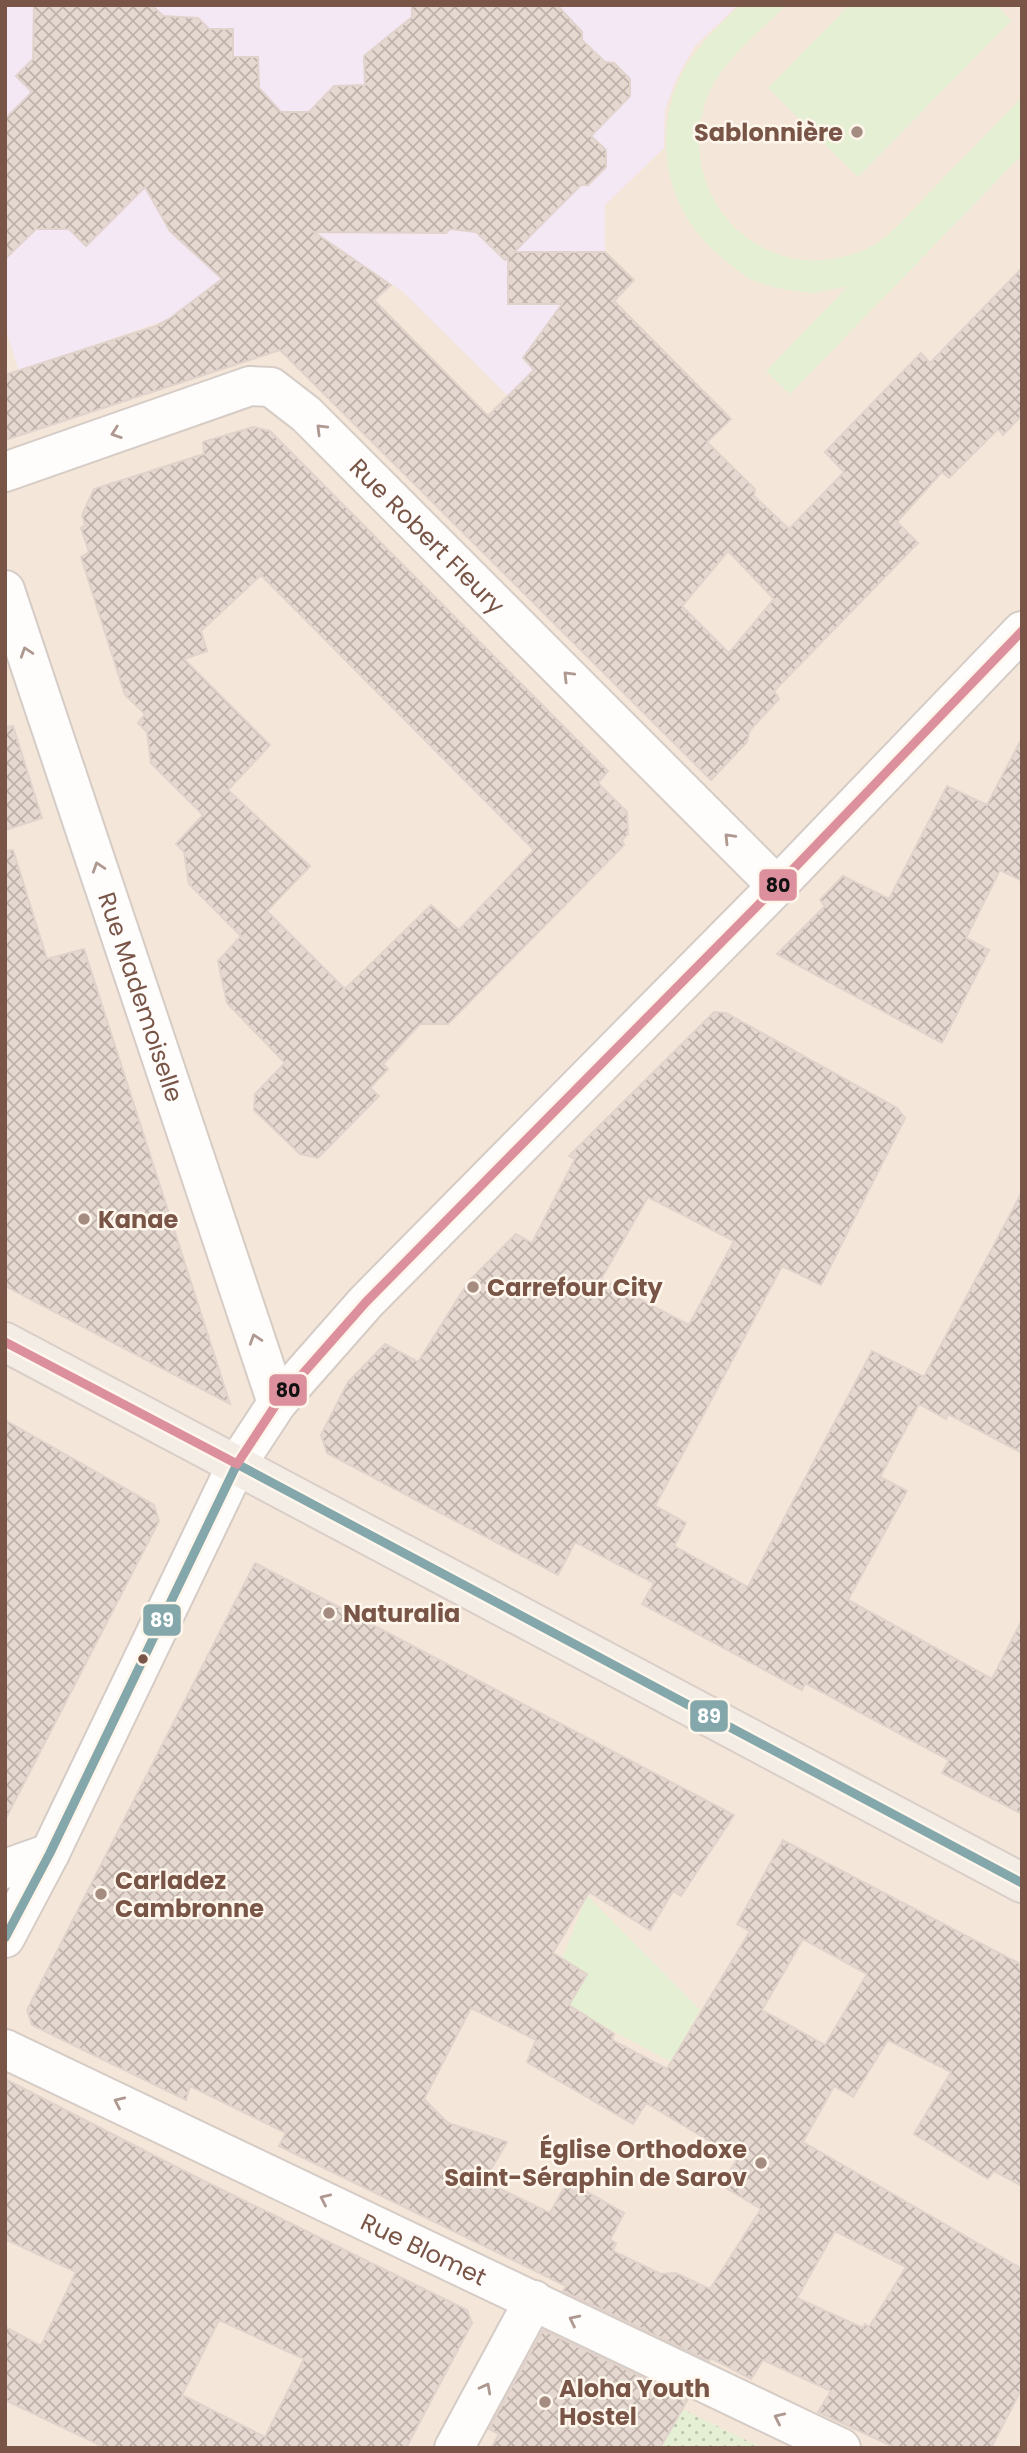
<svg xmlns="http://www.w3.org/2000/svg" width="1027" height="2453" viewBox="0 0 1027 2453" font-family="Poppins,sans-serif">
<defs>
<pattern id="park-dots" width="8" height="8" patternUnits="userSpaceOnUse" patternTransform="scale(1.75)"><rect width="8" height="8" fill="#e5efd3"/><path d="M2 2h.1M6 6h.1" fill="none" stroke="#bec4ad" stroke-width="1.8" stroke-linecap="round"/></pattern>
<pattern id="building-cross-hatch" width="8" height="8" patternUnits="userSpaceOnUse" patternTransform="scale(1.75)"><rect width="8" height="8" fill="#e5d8d1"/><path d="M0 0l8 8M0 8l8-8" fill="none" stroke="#beb2ab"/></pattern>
</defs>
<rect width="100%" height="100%" fill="#f8f1ea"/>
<!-- residential -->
<path fill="#f4e6d9" d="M5,5H1022V2448H5Z"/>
<!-- education -->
<path fill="#f3e8f3" d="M5,5H738L694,47L676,80L665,110L664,148L605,205V252L614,301L631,318V327L638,333H647L664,351V358H671L727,415V422L707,443L755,489L754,496L508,396L403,292L292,217L270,242L169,319L19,371L5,327Z"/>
<!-- green -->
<path fill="#e5efd3" d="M740,5H786C760,32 720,62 707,98C671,198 766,294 866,249C891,238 910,212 929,193C960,161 991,129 1022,97V155L790,394L766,371L847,287C835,288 821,293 810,293C793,291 767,287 752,280C743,276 734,267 726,261C669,217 651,146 679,80C692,50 717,28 740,5Z
M849,5H996L1011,21L858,177L768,88Z
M587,1895L700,2010L671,2062L548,1996Z"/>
<!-- park -->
<path fill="url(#park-dots)" d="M682,2409L762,2448H660Z"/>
<!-- building -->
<path fill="url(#building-cross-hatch)" stroke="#e1d3cc" stroke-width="2" fill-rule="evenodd" d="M34,5H152L163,16L198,18L209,29H233V57H258L259,88L281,112H309L334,86L365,85L364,56L412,17V5H557L582,32V40L605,62L614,63L630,79V96L591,136L606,150V167L588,185H581L514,252H605L634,280L614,301L731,419L707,442L755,489L754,496L789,529L844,472L825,452L921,353L930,363L1022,268V415L1003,435L998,429L949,478L942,472L897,522L918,543L774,691L779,699L750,730L747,742L711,780L280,350L5,440V375L156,326L169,319L222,279L170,231L145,187L86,246L69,229H36L5,259V119L32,92L16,76L33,59ZM450,229L476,232L505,260L508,258V304H562L523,358L534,370L488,416L374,300L391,285L314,232L446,233ZM728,551L774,599L729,653L682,606Z
M253,427L270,431L608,771L598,783L627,812L628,834L622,840L624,845L448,1024H420L383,1064L388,1069L370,1088L379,1096L318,1158L300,1154L254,1110L255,1094L285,1063L227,1003L218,961L241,936L189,884L184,852L176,844L203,815L151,763L147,732L138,723L145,714L125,695L81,557L89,552L81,528L85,525L82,515L94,489L204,454L203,442ZM261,575L534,850L459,930L431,905L345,989L267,911L310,866L228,790L270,745L184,659L207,651L201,631Z
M13,726L42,818L5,830V727Z
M1022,738V881L1000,870L966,938L989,950L942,1043L777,954L825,906L820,900L843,876L889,899L947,786L987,805Z
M13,850L47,959L84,949L230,1404L5,1286V851Z
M714,1012L726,1013L897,1108L905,1118L821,1285L782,1266L655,1506L686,1523L674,1546L748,1587L872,1351L924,1377L1022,1192V1453L948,1414L946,1419L919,1404L880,1477L907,1491L848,1600L992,1679L1022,1620V1814L942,1773L949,1760L805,1683L802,1690L642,1604L654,1583L575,1542L558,1575L327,1453L321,1435L348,1382L385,1344L418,1362L469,1281L516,1234L532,1243L575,1159L569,1156ZM648,1197L734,1241L689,1325L601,1279Z
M5,1420L154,1505L159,1521L5,1820Z
M255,1563L734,1815L681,1896L673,1891L650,1930L589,1892L553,1953L587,1974L569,2005L614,2034L612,2040L667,2069L750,1931L737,1924L783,1840L1022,1965V2186L994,2171L988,2179L914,2134L951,2072L888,2040L853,2097L834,2086L803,2142L1022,2269V2388L991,2448H896L818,2412L831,2391L763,2360L751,2379L711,2358L709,2361L563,2291L566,2286L279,2146L286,2133L190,2086L186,2100L32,2025L27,2010ZM803,1939L867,1974L825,2045L762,2010ZM471,2008L536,2040L527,2062L633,2124L646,2103L738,2158L721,2185L761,2209L710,2289L676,2273L661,2274L613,2251L616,2243L610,2240L624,2213L568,2181L550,2213L484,2181L507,2142L448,2123L424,2099ZM835,2231L906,2267L869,2327L865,2324L863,2328L797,2298Z
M5,2079L192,2175L467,2310L472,2323L406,2448H106L5,2400V2327L41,2346L76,2272L5,2239ZM219,2320L304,2359L265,2437L182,2395Z
M543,2330L688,2399L660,2448H491L499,2434L489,2429Z"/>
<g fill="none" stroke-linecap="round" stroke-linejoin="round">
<!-- minor casing -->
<g stroke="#d6ccc6" stroke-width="42">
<g id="minor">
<path id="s1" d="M5,472L250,386L271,387L306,414L777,886"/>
<path id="s2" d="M5,590L277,1403"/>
<path d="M5,1869L50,1853"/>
<path d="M5,1938L50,1853L237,1464L277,1403L366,1302L777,886L1022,631"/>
<path id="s3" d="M5,2049L841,2448"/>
<path d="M454,2448L534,2300"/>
</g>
</g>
<!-- major casing -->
<g stroke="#dacec8" stroke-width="42">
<path id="major" d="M5,1342L1022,1883"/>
</g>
<!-- minor -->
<use href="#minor" stroke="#fefdfc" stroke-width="38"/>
<!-- major -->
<use href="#major" stroke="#f3ede5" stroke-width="38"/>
<!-- bus-1 casing -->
<g stroke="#fff6ec" stroke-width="14">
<path id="bus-1" d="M5,1938L50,1853L237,1464L1022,1883"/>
</g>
<!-- bus-2 casing -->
<g stroke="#fff6ec" stroke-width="14">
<path id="bus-2" d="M5,1342L237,1464L277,1403L366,1302L777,886L1022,631"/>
</g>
<!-- bus-1 -->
<use href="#bus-1" stroke="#83a7aa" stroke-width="9"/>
<!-- bus-2 -->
<use href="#bus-2" stroke="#dc8f9d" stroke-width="9"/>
</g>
<!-- one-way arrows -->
<defs><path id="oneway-chevron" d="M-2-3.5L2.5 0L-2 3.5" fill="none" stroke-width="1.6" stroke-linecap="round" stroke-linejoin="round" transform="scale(1.75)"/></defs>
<g stroke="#ae988f">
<use href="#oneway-chevron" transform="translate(321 429) rotate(-135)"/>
<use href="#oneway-chevron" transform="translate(116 433) rotate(161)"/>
<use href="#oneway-chevron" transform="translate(26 652) rotate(-108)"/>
<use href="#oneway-chevron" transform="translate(568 676) rotate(-135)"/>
<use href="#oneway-chevron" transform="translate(729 838) rotate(-134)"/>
<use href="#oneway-chevron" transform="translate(98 867) rotate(-108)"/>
<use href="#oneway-chevron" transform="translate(255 1339) rotate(-108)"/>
<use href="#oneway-chevron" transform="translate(119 2102) rotate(-155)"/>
<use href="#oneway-chevron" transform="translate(325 2199) rotate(-155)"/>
<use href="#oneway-chevron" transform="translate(574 2320) rotate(-154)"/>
<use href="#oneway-chevron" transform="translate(486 2388) rotate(-62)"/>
<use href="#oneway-chevron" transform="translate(779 2418) rotate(-155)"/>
</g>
<!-- markers -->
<g fill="#a58c80" stroke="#fff6ec" stroke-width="2.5">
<circle cx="857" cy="132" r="7"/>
<circle cx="84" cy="1219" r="7"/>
<circle cx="473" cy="1287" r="7"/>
<circle cx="329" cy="1613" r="7"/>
<circle cx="101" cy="1894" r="7"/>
<circle cx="761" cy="2163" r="7"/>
<circle cx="545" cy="2402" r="7"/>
</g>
<circle fill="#795547" stroke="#fff6ec" stroke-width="2.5" cx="143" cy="1659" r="6"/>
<g text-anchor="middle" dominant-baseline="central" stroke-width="5" stroke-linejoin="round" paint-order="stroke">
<!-- poi labels -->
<g font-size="24" font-weight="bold" fill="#795547" stroke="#fff6ec" text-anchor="start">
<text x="843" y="132" text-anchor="end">Sablonnière</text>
<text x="98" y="1219">Kanae</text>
<text x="487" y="1287">Carrefour City</text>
<text x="343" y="1613">Naturalia</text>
<text x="115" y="1880">Carladez<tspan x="115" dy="28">Cambronne</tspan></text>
<text x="747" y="2149" text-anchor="end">Église Orthodoxe<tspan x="747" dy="28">Saint-Séraphin de Sarov</tspan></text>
<text x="559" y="2388">Aloha Youth<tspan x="559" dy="28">Hostel</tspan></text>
</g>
<!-- street labels -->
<g font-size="24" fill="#795547" stroke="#fff6ec">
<text stroke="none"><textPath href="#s1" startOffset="497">Rue Robert Fleury</textPath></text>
<text stroke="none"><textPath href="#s2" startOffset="429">Rue Mademoiselle</textPath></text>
<text stroke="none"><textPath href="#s3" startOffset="464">Rue Blomet</textPath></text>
</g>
</g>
<g stroke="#fff6ec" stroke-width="2.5">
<rect x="758" y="868" width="40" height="34" rx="7" fill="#dc8f9d"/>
<rect x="268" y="1373" width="40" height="34" rx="7" fill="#dc8f9d"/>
<rect x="142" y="1603" width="40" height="34" rx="7" fill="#83a7aa"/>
<rect x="689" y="1699" width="40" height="34" rx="7" fill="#83a7aa"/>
</g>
<g font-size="19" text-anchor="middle" font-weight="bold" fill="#fff">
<text x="162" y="1627">89</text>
<text x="709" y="1723">89</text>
</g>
<g font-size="19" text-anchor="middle" font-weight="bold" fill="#111">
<text x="778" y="892">80</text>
<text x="288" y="1397">80</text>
</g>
<!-- border -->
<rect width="1027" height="2453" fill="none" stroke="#795547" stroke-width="14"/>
</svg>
